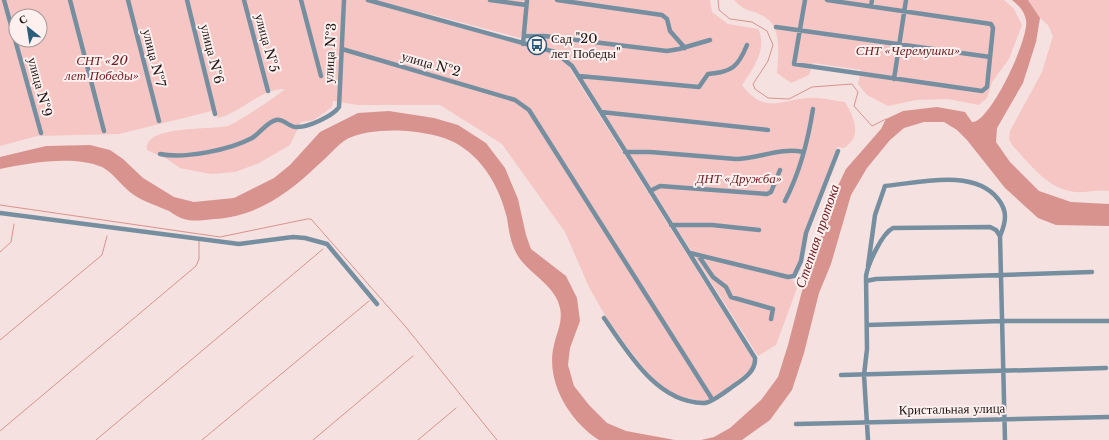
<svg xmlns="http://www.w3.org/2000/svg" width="1109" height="440" viewBox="0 0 1109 440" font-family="'Libre Baskerville',serif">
<rect width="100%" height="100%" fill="#f5e1df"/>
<!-- green -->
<path fill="#f5c6c3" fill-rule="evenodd" d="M0,0H710L712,12L728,24L758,29C768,48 753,69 742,85C765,115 779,100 808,98C820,97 834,101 845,102C851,112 859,127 853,139C851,142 847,146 844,148L837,147L804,234L800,258L791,279L793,280L797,288L776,345L758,356L575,68L558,50L538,45L540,33H522L520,38L422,12V16L553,54L567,64L754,361V367L721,393L704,402L675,395L652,378L629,349L606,317L589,287L565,232L502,144L440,105H358L333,101L332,107L314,120L301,122L290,145L259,163L235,172L211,174L180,168L167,159L147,150C143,125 211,130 228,126C235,124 279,95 285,89C259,89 243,112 218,118L216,110L119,134L37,136L0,146ZM16,16H40V40H16Z
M734,0H1004L1014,9L1022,25L1009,59L992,82L987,98L979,105L948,99L916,100L888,106L867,95L858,84L861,70L813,63L809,75L791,83L777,73C778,55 783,26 763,16C749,8 748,14 734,0Z
M1028,0H1109V191C1098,189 1086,193 1075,192C1047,189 1031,165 1012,145L1009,139L1010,131L1042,72L1053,36L1048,25L1040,18Z"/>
<!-- water -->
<path fill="#d8938f" d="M1012,0H1028L1040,18L1036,42L1023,83L997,128L996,142L1010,162L1039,191L1071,202L1109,204V226L1056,225L1038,218L1005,188L967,140L957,130L944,122H924L904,128L890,140L867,168L851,195L831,264L819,293L804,353L792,390L770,420L742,440H701L714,437L730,428L761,400L778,377L788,345L802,291L815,258L831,200L846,169L881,129L886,119L903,111L937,107L965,112L972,122C990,123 1030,37 1026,20C1024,10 1019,6 1012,0Z
M389,111L434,118L458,125L486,143L505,168L518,199L526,235L531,249L566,276L577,298L580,321L570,348L568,365L574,386L589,405L607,423L626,431L675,440H599C569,421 545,381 554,345C557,332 563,321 560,308C556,287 532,275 520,259C511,247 509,232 507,218C500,189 485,161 459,145C434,129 374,125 347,139C337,145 327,158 318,165C289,193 256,217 214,219C205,220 192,222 184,219C179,218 174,214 169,211C158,206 144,202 134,195C123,188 114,173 102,167C73,155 30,163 0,169V157L46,146L90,145L110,150L123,159L143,178L174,197L194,202L234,198L274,178L290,165L320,132L358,113Z"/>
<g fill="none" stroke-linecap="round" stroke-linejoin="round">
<!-- stream -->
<path stroke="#d8938f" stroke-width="1" d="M718,0L719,10L730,19L752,22L767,31L773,45L768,61L753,84L755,89L768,98L789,99L812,87L852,84L858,92L854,106L872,126L886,119
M0,205L220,237L307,219H311L405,326L497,440
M0,252L11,242L14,224
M0,340L102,255L107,236
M0,431L196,266L199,259V241
M96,440L323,249
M202,440L369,301
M313,440L413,356
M418,440L456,408"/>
<!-- minor -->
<path stroke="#768fa0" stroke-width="4.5" d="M4,0L41,133
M70,0L104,131
M128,0L159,121
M187,0L215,114
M244,0L268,91
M301,0L321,76
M368,0L555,52L572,66L755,358C756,372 742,380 732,387C725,392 710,404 703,403C656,402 628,352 604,318
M490,0L526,5
M557,0L662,15L667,19L670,31L685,48
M805,0L794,64L982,91L987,87L993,28L991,24L827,0
M871,6L872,0
M776,27L990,57
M524,36H544L667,51L679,49L710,40
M523,44L527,0
M342,49L515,100L529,110L712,399
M579,76L699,87L708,74C732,72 738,67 747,45
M894,79L906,0
M601,112L768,130
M625,152H650L736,159C757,159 781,147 803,152
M160,154C184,159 230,150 252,138C260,133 267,122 276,120C283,118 289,127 296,127C307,128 333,116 339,107L344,0
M650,191L660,186L767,194L771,192L780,170
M785,201C800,172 808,141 813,109
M0,213L239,244L293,237L305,238L327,244L377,304
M671,225H712L759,230
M690,253L788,277L794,276L801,261L806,233L838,151
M698,255L713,277L726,287L731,297L773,309L771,319
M868,266L875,215L885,186C918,183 974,168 998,199C1008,211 1006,222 1000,236L1005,440
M866,281L876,279L1092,272
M867,325L1003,321H1109
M841,375L1106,368
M796,424L1109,417
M868,440L864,375L867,349L866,276C868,264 882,233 893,228L990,227L996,230L1000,236"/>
</g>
<!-- icons -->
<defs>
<g id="bus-ring" transform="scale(1)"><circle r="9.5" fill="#fdf0ef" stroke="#2c5e7c" stroke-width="1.5"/><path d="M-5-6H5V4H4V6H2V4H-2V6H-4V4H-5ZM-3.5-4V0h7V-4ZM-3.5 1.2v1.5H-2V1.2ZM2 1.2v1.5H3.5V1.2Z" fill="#2c5e7c"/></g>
</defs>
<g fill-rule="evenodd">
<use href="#bus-ring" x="537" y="45"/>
</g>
<g text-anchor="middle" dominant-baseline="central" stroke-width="4" stroke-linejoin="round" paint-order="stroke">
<!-- poi labels -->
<g font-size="13" fill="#1e1716" stroke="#fdf0ef" text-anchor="start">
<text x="551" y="38">Сад "20<tspan x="551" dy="15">лет Победы"</tspan></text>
</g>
<!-- street labels -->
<g font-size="13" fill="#1e1716" stroke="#fdf0ef">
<text transform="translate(267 43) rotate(75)">улица №5</text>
<text transform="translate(330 53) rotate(-87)">улица №3</text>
<text transform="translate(212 54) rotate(76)">улица №6</text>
<text transform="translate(154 58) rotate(76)">улица №7</text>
<text transform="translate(431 64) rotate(16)">улица №2</text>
<text transform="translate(40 87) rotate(75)">улица №9</text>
<text transform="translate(952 409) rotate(-1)">Кристальная улица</text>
</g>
<!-- park labels -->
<g font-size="13" font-style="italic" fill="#6d1c20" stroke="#fdf0ef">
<text x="908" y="50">СНТ «Черемушки»</text>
<text x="102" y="60">СНТ «20<tspan x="102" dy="15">лет Победы»</tspan></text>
<text x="739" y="178">ДНТ «Дружба»</text>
</g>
<!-- water labels -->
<g font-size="14" font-style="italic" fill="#6d1c20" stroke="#fdf0ef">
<text transform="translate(817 236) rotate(-71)">Степная протока</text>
</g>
</g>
<!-- north arrow -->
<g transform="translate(28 28) rotate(330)"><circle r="19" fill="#fdf0ef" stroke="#a49998"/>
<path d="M0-3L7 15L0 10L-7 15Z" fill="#2c5e7c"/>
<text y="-6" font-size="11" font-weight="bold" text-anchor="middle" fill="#1e1716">С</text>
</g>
</svg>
